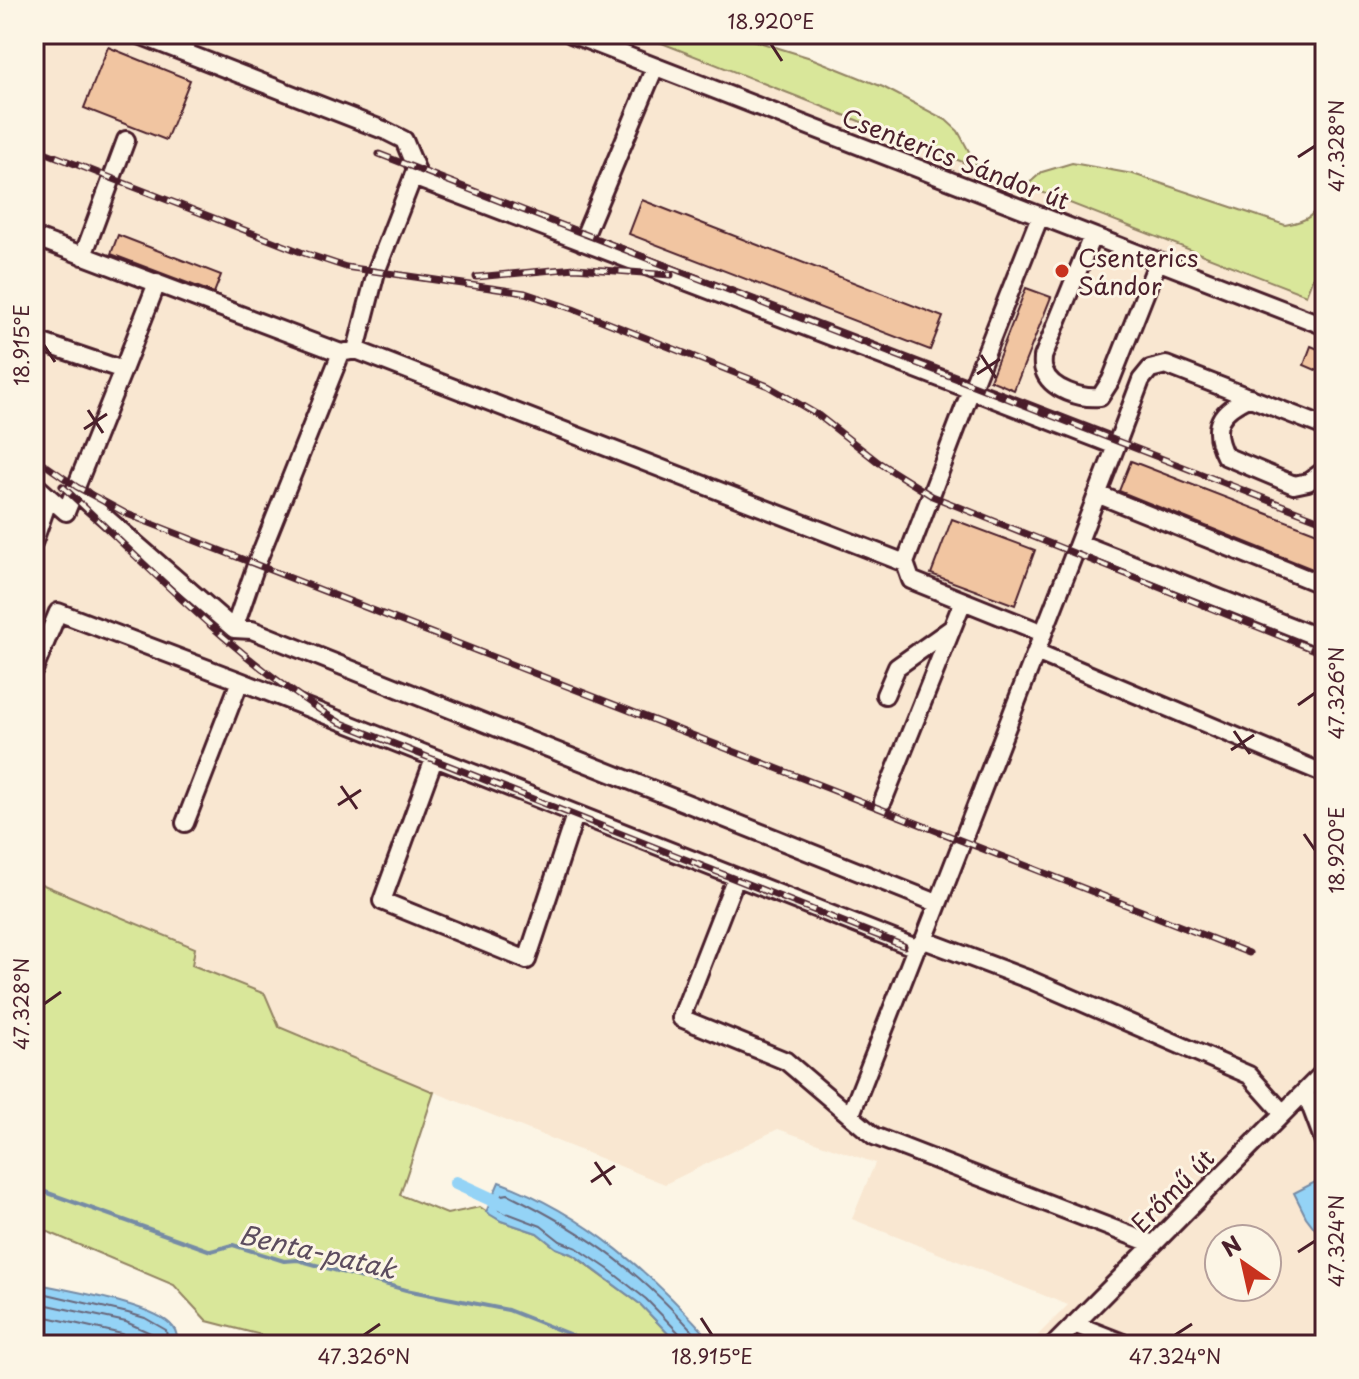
<svg xmlns="http://www.w3.org/2000/svg" width="1359" height="1379" viewBox="0 0 1359 1379" font-family="'Playpen Sans',sans-serif">
<rect width="100%" height="100%" fill="#fcf5e5"/>
<filter id="ink" filterUnits="userSpaceOnUse"><feTurbulence type="fractalNoise" baseFrequency=".0125" numOctaves="2"/><feDisplacementMap in="SourceGraphic" scale="16" xChannelSelector="R" yChannelSelector="G"/><feConvolveMatrix kernelMatrix="1 2 1 2 8 2 1 2 1" color-interpolation-filters="sRGB"/></filter>
<g filter="url(#ink)">
<!-- built -->
<path fill="#f9e7d1" fill-rule="evenodd" d="M34,34H639L1305,295L1325,246V1345H1028L1068,1305L852,1219L875,1163L778,1129L665,1184L434,1092L279,1027L265,994L191,965L195,948L34,881ZM1219,1239H1267V1287H1219Z"/>
<!-- green -->
<path fill="#d9e79a" stroke="#928362" stroke-width="2" d="M639,34H733L811,58L883,87L946,120L958,131L978,168Z
M1072,163L1133,174L1285,225C1308,221 1315,216 1325,193V246L1306,295L1026,186L1042,172Z
M34,881L195,948L192,965L265,994L279,1027L434,1092L400,1195L447,1214L480,1207L501,1221L537,1233L556,1248L573,1255L640,1304L679,1345H300L207,1321L174,1285L34,1226Z"/>
<!-- water -->
<path fill="#94d3f6" stroke="#768ba5" stroke-width="2" d="M1321,1179L1325,1185V1242L1306,1217L1294,1193Z
M499,1182C586,1214 655,1276 715,1345H679L640,1304L574,1255L556,1248L537,1233L501,1221L486,1212Z
M34,1283C64,1290 156,1304 173,1327C178,1333 177,1338 176,1345H34Z"/>
<g fill="none" stroke-linecap="round" stroke-linejoin="round">
<!-- shore -->
<path stroke="#68677c" stroke-width="2" d="M34,1291L128,1313L145,1318L166,1330L168,1345
M34,1302L126,1322L157,1336L158,1345
M34,1314L122,1334L146,1345
M684,1345L682,1336L646,1299L608,1269L577,1248L560,1241L541,1226L499,1210L497,1206L502,1195L508,1194C592,1235 644,1275 705,1345"/>
<!-- stream -->
<path stroke="#768ba5" stroke-width="4" d="M34,1188L211,1251L233,1245L284,1261L298,1260L406,1290L508,1310L597,1345"/>
<!-- canal -->
<path stroke="#94d3f6" stroke-width="14" d="M456,1183L506,1206"/>
</g>
<!-- building -->
<path fill="#f1c5a1" stroke="#4a1f2b" stroke-width="2" d="M108,47L190,80L166,140L84,108Z
M642,200L943,317L930,350L629,234Z
M118,235L221,275L214,293L111,254Z
M1026,288L1051,297L1014,390L990,380Z
M1311,346L1325,352V374L1304,365Z
M1131,461L1325,536V574L1119,491Z
M952,519L1035,550L1015,605L931,574Z"/>
<g fill="none" stroke-linecap="round" stroke-linejoin="round">
<!-- minor casing -->
<g stroke="#4a1f2b" stroke-width="22">
<path id="minor" d="M137,34L386,131L404,140L416,169L376,272L356,350
M571,34L1325,326
M413,177L971,390L1040,216
M1092,236L1043,357C1043,361 1042,366 1044,370C1050,390 1082,399 1100,397L1111,380L1158,261
M34,237L341,353L356,350L905,563
M582,242L655,67
M83,256L126,140
M34,340L123,370L157,283
M341,353L256,565L234,629L252,630L937,903
M1250,397C1221,410 1209,425 1225,456L1294,485L1308,482L1325,470
M1116,446L1141,380L1150,369L1166,365L1325,427
M34,484L66,512L123,370
M75,491L234,629
M1097,494L1325,586
M34,541L49,498
M1079,543L1325,640
M1036,652L1325,774
M34,670L58,612L240,681L916,948L851,1114
M885,695L897,667L952,628
M434,759L382,901L527,960L575,815
M883,801L963,601
M185,823L240,681
M736,877L681,1018L786,1061L874,1136L1153,1244
M924,940L1033,981L1249,1075L1283,1113
M916,948L924,940L1116,446L971,390L905,563L911,580L1043,633
M1305,1091L1325,1144
M1074,1324L1128,1345
M1054,1345L1325,1071"/>
</g>
<!-- minor -->
<use href="#minor" stroke="#fcf5e5" stroke-width="16"/>
<!-- rail casing -->
<g stroke="#4a1f2b" stroke-width="7">
<path id="rail" d="M34,148L301,252L346,267L525,293L573,309L768,386L818,415L878,462L932,496L1325,654
M379,154L1325,522
M476,277L575,268L671,275
M34,457L77,487L127,514L1249,953
M62,486C150,568 236,660 339,722L904,946"/>
</g>
<!-- rail -->
<use href="#rail" stroke="#fcf5e5" stroke-width="4" stroke-dasharray="12" stroke-linecap="butt"/>
</g>
</g>
<!-- ticks -->
<path fill="none" stroke="#4a1f2b" stroke-width="3" d="M771,44L782,61M1298,157L1315,146M44,345L55,362M981,355L996,378M977,374L1000,359M88,410L103,433M84,429L107,414M1298,705L1315,693M1234,731L1250,754M1231,750L1254,735M341,786L357,809M338,805L361,790M1304,834L1315,850M44,1004L61,992M595,1162L611,1185M591,1182L615,1166M1298,1252L1315,1241M701,1318L712,1335M364,1335L380,1324M1175,1335L1192,1324"/>
<!-- markers -->
<circle fill="#c8321e" stroke="#fcf5e5" stroke-width="3" cx="1062" cy="271" r="8"/>
<g text-anchor="middle" dominant-baseline="central" stroke-width="6" stroke-linejoin="round" paint-order="stroke">
<!-- street labels -->
<g font-size="24" fill="#4a1f2b" stroke="#fcf5e5">
<text transform="translate(956 158) rotate(21)">Csenterics Sándor út</text>
<text transform="translate(1172 1190) rotate(-45)">Erőmű út</text>
</g>
<!-- poi labels -->
<g font-size="24" fill="#4a1f2b" stroke="#fcf5e5" text-anchor="start">
<text x="1078" y="257">Csenterics<tspan x="1078" dy="28">Sándor</tspan></text>
</g>
<!-- water labels -->
<g font-size="26" font-style="italic" fill="#5c4c5e" stroke="#fcf5e5">
<text transform="translate(318 1251) rotate(13)">Benta-patak</text>
</g>
</g>
<!-- margin -->
<rect width="1359" height="1379" fill="none" stroke="#fcf5e5" stroke-width="88"/>
<!-- north arrow -->
<g transform="translate(1243 1263) rotate(326)"><circle r="38" fill="#fcf5e5" stroke="#b59f9b" stroke-width="2"/>
<path d="M0-6L14 30L0 20L-14 30Z" fill="#c8321e"/>
<text y="-12" font-size="22" font-weight="bold" text-anchor="middle" fill="#4a1f2b">N</text>
</g>
<rect x="44" y="44" width="1271" height="1291" fill="none" stroke="#4a1f2b" stroke-width="3"/>
<g font-size="20" text-anchor="middle" fill="#4a1f2b">
<text x="771" y="29">18.920°E</text>
<text transform="translate(1337 146) rotate(-90)" y="7">47.328°N</text>
<text transform="translate(22 345) rotate(-90)" y="7">18.915°E</text>
<text transform="translate(1337 693) rotate(-90)" y="7">47.326°N</text>
<text transform="translate(1337 850) rotate(-90)" y="7">18.920°E</text>
<text transform="translate(22 1004) rotate(-90)" y="7">47.328°N</text>
<text transform="translate(1337 1241) rotate(-90)" y="7">47.324°N</text>
<text x="364" y="1364">47.326°N</text>
<text x="712" y="1364">18.915°E</text>
<text x="1175" y="1364">47.324°N</text>
</g>
</svg>
